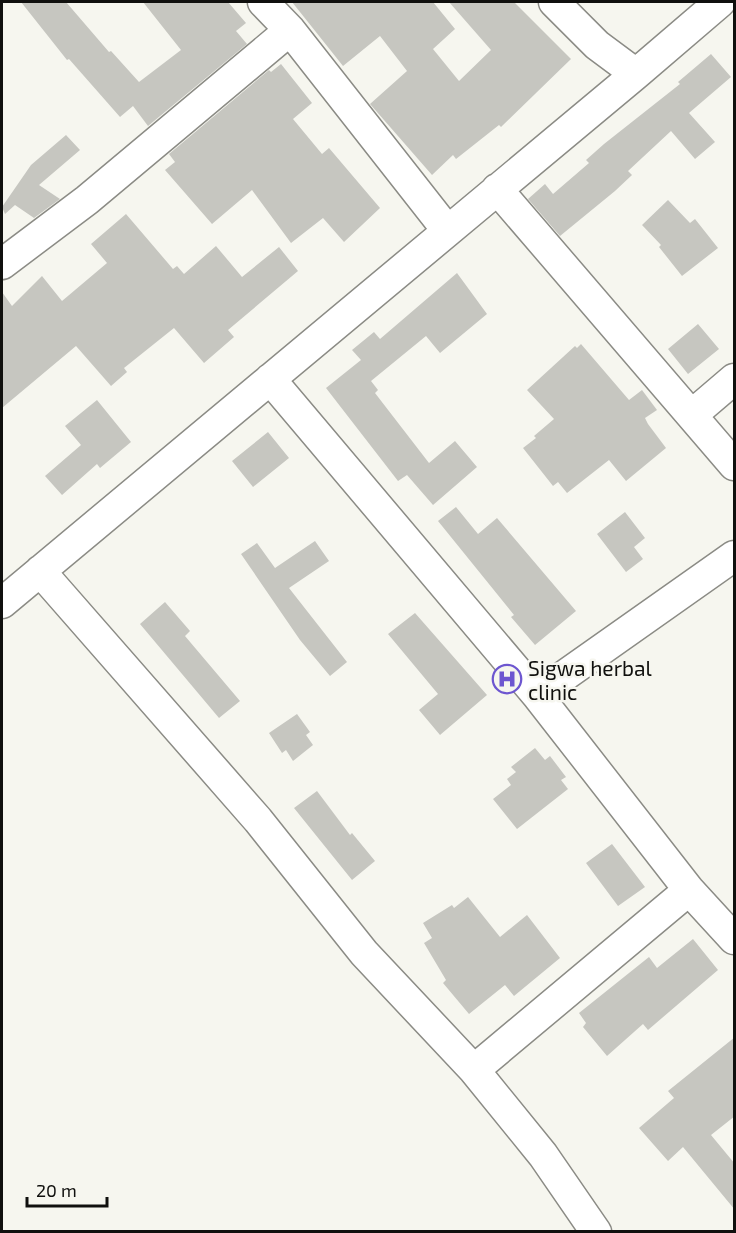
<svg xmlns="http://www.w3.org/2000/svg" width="736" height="1233" viewBox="0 0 736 1233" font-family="'Exo 2',sans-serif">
<rect width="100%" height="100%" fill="#f6f6ef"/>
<!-- building -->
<path fill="#c6c6c0" d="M21,2H66L109,52L111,51L139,82L181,50L143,2H228L246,23L236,31L247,44L148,126L133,106L120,117L69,59L67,60Z
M292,2H433L455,29L433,49L459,81L491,50L449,2H514L571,59L501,127L499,125L456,159L453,155L432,175L370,104L407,71L380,36L343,66Z
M711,54L731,77L689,113L715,142L695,159L671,131L628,171L632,175L615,191L560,236L528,199L545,184L553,194L589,163L586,160L604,144L680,84L678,82Z
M281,64L312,103L293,119L322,154L329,148L380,208L344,242L323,218L291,243L252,190L212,224L165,170L175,162L169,154L269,70L271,72Z
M66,135L80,150L39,185L60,199L34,218L15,205L5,214L2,207L31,165Z
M668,200L690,223L695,219L718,248L682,276L659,247L661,245L642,225Z
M126,214L173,269L177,266L184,274L216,246L242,277L279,247L298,271L228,330L234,337L204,363L174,328L124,368L127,372L111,386L76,346L2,408V292L12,306L42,276L62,301L107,263L91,244Z
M457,273L487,314L440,353L426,336L371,381L378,390L375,393L429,463L455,441L477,467L433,505L407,475L398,481L326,388L361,360L352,350L374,332L380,339Z
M698,324L719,349L688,374L668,349Z
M581,344L629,400L642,390L657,410L645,418L648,424L666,448L626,481L609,460L567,493L558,482L553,486L523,448L536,438L534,436L554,419L527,390L575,346L577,348Z
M97,400L131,442L100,468L97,464L62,495L45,476L81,445L65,426Z
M268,432L289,458L253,487L232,461Z
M456,507L478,534L497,518L576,611L535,645L511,617L514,615L438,521Z
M625,512L645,538L634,547L643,559L626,572L597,534Z
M315,541L329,561L289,588L347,662L330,676L300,640L241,554L257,543L275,568Z
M165,602L190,631L185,636L240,701L219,718L140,624Z
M415,613L487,695L440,735L419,710L438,694L388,634Z
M297,714L310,732L306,735L313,745L293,761L286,750L282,753L269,733Z
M535,748L545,760L550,756L566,777L561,780L568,789L517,829L493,799L511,785L507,779L516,772L511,767Z
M317,791L350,835L352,833L375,861L352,880L294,808Z
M612,844L645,887L618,906L586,863Z
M468,897L500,937L527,915L560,958L514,996L505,985L469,1014L443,983L446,980L424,943L432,938L423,923L452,905L454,908Z
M693,939L718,970L648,1030L643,1024L607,1056L583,1027L586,1023L579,1013L649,957L657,968Z
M735,1037V1116L711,1135L735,1164V1210L683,1147L668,1161L639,1128L674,1098L668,1091Z"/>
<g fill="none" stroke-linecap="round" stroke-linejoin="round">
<!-- street casing -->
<g stroke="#8b8b85" stroke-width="33">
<path id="street" d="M263,2L290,30L447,230
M554,2L597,45L636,74
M497,189L734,465
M2,264L87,200L290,30
M270,379L537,695L689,890L734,939
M693,414L734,379
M40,571L258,820L364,953L474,1070L543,1155L596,1232
M2,603L636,74L720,2
M537,695L734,556
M474,1070L689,890"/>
</g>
<!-- street -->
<use href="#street" stroke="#fff" stroke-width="30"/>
</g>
<!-- icons -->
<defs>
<g id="hospital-ring" transform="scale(1.5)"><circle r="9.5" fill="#f6f6ef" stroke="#6d56d0" stroke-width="1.5"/><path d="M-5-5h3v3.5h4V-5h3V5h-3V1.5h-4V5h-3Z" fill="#6d56d0"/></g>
</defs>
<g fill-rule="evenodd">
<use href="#hospital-ring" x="507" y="679"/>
</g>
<g text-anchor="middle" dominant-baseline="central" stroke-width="5" stroke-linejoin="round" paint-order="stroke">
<!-- poi labels -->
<g font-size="21" fill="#10100e" stroke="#f6f6ef" text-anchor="start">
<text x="528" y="667">Sigwa herbal<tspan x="528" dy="24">clinic</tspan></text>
</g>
</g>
<!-- border -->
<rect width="736" height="1233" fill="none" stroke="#10100e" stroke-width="6"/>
<!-- scale -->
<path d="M27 1197v9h80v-9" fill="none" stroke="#10100e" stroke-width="3"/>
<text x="36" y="1197" font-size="18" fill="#10100e" stroke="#f6f6ef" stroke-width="4.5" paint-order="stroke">20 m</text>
</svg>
